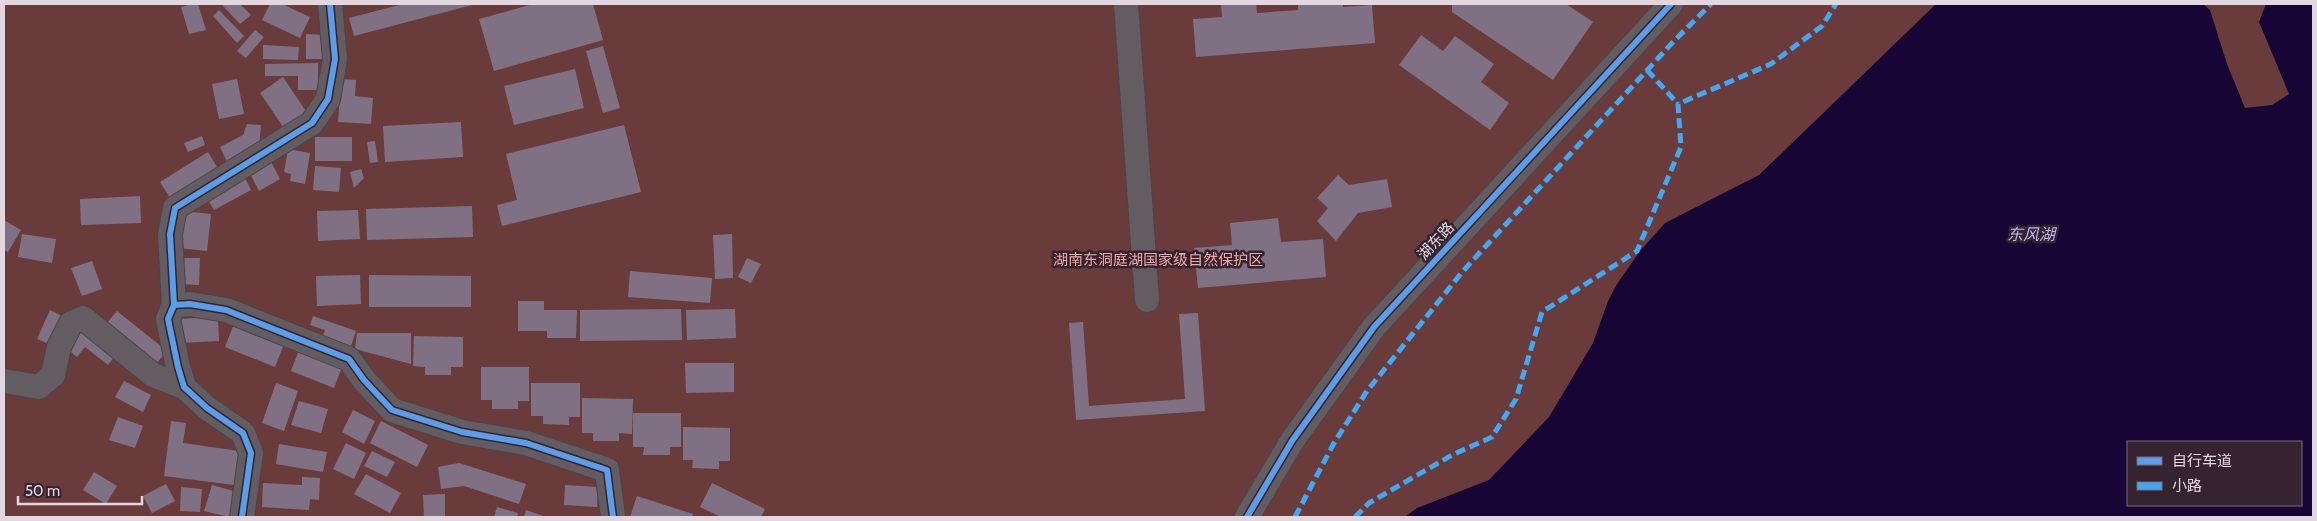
<svg xmlns="http://www.w3.org/2000/svg" width="2317" height="521" viewBox="0 0 2317 521" font-family="Cabin,'Noto Sans SC',sans-serif">
<rect width="100%" height="100%" fill="#31272e"/>
<!-- green -->
<path fill="#6a3b3b" fill-rule="evenodd" d="M4,4H2313V517H4ZM2128,442H2301V505H2128Z"/>
<!-- water -->
<path fill="#170536" fill-rule="evenodd" d="M1936,4H2203L2210,10L2227,64L2245,108L2272,105L2289,94L2259,22L2266,4H2313V517H1405L1417,508L1489,480L1549,417L1593,343L1608,301L1617,284L1640,251L1665,223L1759,175ZM2128,442H2301V505H2128Z"/>
<!-- building -->
<path fill="#7f7183" d="M192,4H198L206,30L189,34L181,7Z
M221,4H240L251,15L240,24Z
M270,4H282L310,17L300,38L262,20Z
M403,4H476L354,36L349,18Z
M533,4H593L603,40L494,71L479,19Z
M1221,4H1256L1257,13L1298,10V4H1343V7L1372,5L1375,43L1196,57L1193,19L1222,17Z
M1452,4H1566L1593,22L1553,80L1452,12Z
M219,10L244,36L237,43L213,16Z
M255,30L264,37L246,58L237,51Z
M306,34L325,35V59H306Z
M1421,35L1443,51L1455,36L1494,64L1481,82L1509,103L1490,130L1399,65Z
M263,45L299,47L298,60L263,59Z
M603,46L620,108L603,113L586,51Z
M318,63V90H298V76H265V64Z
M575,69L584,108L514,125L504,86Z
M283,77L307,113L284,128L260,93Z
M237,79L244,114L219,119L212,84Z
M341,79L356,80L355,96L373,98L371,124L338,122Z
M461,122L463,157L385,162L383,126Z
M247,124L261,125L259,147L227,162L220,147L243,135Z
M624,125L641,192L502,226L497,205L517,200L506,154Z
M202,136L205,145L188,152L184,143Z
M315,137H352V161H315Z
M375,141L378,162L370,163L367,142Z
M288,149L310,153L305,184L290,181L291,174L284,172Z
M208,152L220,172L172,201L160,182Z
M269,158L280,179L259,191L248,170Z
M315,166L341,168L339,192L313,190Z
M361,169L364,178L354,188L350,172Z
M1338,175L1349,185L1387,179L1392,207L1358,213L1336,241L1317,221L1328,208L1317,198Z
M244,176L251,190L214,210L206,197Z
M140,196L141,223L81,225L80,199Z
M472,206L473,237L367,240L366,209Z
M358,210L360,239L318,241L317,211Z
M182,211L211,214L207,251L178,248Z
M1278,218L1281,242L1323,239L1326,277L1198,288L1194,248L1232,245L1230,223Z
M4,220L21,230L8,252L4,250Z
M22,234L56,239L52,263L18,257Z
M732,234L733,278L715,279L713,235Z
M181,258H200L199,285L180,284Z
M747,258L761,264L751,283L738,277Z
M92,261L102,289L82,296L71,268Z
M630,271L712,278L710,303L628,297Z
M360,275L361,304L317,306L316,276Z
M369,275L471,276V307H369Z
M518,301H544V310H577L576,338H547V331H518Z
M681,309L682,340L580,341V310Z
M735,309L736,338L687,340L686,310Z
M50,310L64,317L51,345L37,339Z
M117,311L167,351L156,364L106,324Z
M1198,313L1205,411L1076,420L1069,323L1083,322L1089,406L1185,399L1179,314Z
M313,316L356,331L351,346L323,336L325,330L310,325Z
M218,317L219,341L179,343L178,319Z
M234,324L284,344L275,367L225,347Z
M85,325L118,352L108,365L85,347L77,357L66,348Z
M357,333H411V364L355,349Z
M414,336L463,337V367H451V375H425V367L413,366Z
M299,350L342,367L334,388L291,371Z
M685,363H734V392L686,393Z
M481,367H529V401H518V409H492V400H481Z
M124,381L151,395L143,412L115,397Z
M276,383L298,391L284,431L262,423Z
M531,383H580V417H569V425L543,424V416H531Z
M582,398L633,399L632,434L619,433V441H593V433H582Z
M299,401L328,409L321,433L291,425Z
M353,410L375,421L364,444L342,432Z
M633,413H681V447H670V455H643L644,447H633Z
M118,417L143,426L135,448L109,440Z
M171,421L186,423L183,443L239,451L234,485L164,476Z
M381,421L428,445L417,467L370,443Z
M683,427L730,428V461H719V469L692,468L693,460H683Z
M346,443L366,453L354,479L333,469Z
M279,444L327,452L323,472L276,464Z
M372,451L395,462L387,477L364,466Z
M459,463L526,484L519,504L464,486L441,489L438,467Z
M94,472L117,486L106,504L83,490Z
M366,474L401,493L390,513L354,494Z
M302,477L320,478L319,500L310,499L309,510L262,507L263,483L302,485Z
M712,483L765,509L761,517H721L700,507Z
M166,484L175,501L152,513L143,496Z
M212,485L237,492L229,517L204,511Z
M565,485L598,487L597,507L564,505Z
M181,487L202,489L200,512L180,511Z
M445,494V517H424L423,495Z
M637,496L693,514L692,517H630Z
M497,507L518,513L517,517H494Z
M526,510L546,517H524Z"/>
<g fill="none" stroke-linecap="round" stroke-linejoin="round">
<!-- minor casing -->
<g stroke="#4d444a" stroke-width="26">
<path id="minor" d="M1126,4L1147,300
M174,305L170,234L175,208L312,123L328,99L335,59L330,4
M4,381L39,387L53,375L59,347L71,323L83,318L153,375L184,387
M242,517L251,453L243,433L207,408L184,387L178,367L168,319L174,305L190,304L226,310L349,359L364,380L392,410L462,432L526,443L607,470L613,517
M1247,517L1292,441L1374,327L1671,4"/>
</g>
<!-- minor -->
<use href="#minor" stroke="#635c61" stroke-width="24"/>
<!-- quiet -->
<path stroke="#3fa9f5" stroke-width="5" stroke-dasharray="10 5" stroke-linecap="butt" d="M1647,70L1678,104
M1295,517L1334,443L1367,391L1463,271L1673,42L1711,4
M1355,517L1369,503L1452,455L1492,437L1516,399L1542,312L1637,251L1681,147L1678,104L1771,64L1822,26L1836,4"/>
<!-- cycleway casing -->
<g stroke="#352330" stroke-width="9">
<path id="cycleway" d="M174,305L170,234L175,208L312,123L328,99L335,59L330,4
M242,517L251,453L243,433L207,408L184,387L178,367L168,319L174,305L190,304L226,310L349,359L364,380L392,410L462,432L526,443L607,470L613,517
M1247,517L1292,441L1374,327L1671,4"/>
</g>
<!-- cycleway -->
<use href="#cycleway" stroke="#5a9eea" stroke-width="6"/>
</g>
<g text-anchor="middle" dominant-baseline="central" stroke-width="5" stroke-linejoin="round" paint-order="stroke">
<!-- street labels -->
<g font-size="15" fill="#e3d7df" stroke="#352330">
<text transform="translate(1436 241) rotate(-47)">湖东路</text>
</g>
<!-- park labels -->
<g font-size="15" fill="#f3a7a5" stroke="#352330">
<text x="1158" y="260">湖南东洞庭湖国家级自然保护区</text>
</g>
<!-- water labels -->
<g font-size="16" font-style="italic" fill="#bfb7f7" stroke="#352330">
<text x="2031" y="234">东风湖</text>
</g>
</g>
<!-- border -->
<rect width="2317" height="521" fill="none" stroke="#e3d7df" stroke-width="10"/>
<!-- legend -->
<rect x="2127" y="441" width="175" height="65" fill="#352330" stroke="#7b6b76"/>
<rect x="2137" y="457" width="25" height="8" fill="#5a9eea" stroke="#7b6b76"/>
<text x="2172" y="466" font-size="15" fill="#e3d7df">自行车道</text>
<rect x="2137" y="482" width="25" height="8" fill="#3fa9f5" stroke="#7b6b76"/>
<text x="2172" y="491" font-size="15" fill="#e3d7df">小路</text>
<!-- scale -->
<path d="M18 496v8h124v-8" fill="none" stroke="#e3d7df" stroke-width="2.5"/>
<text x="25" y="496" font-size="15" fill="#e3d7df" stroke="#352330" stroke-width="4" paint-order="stroke">50 m</text>
</svg>
